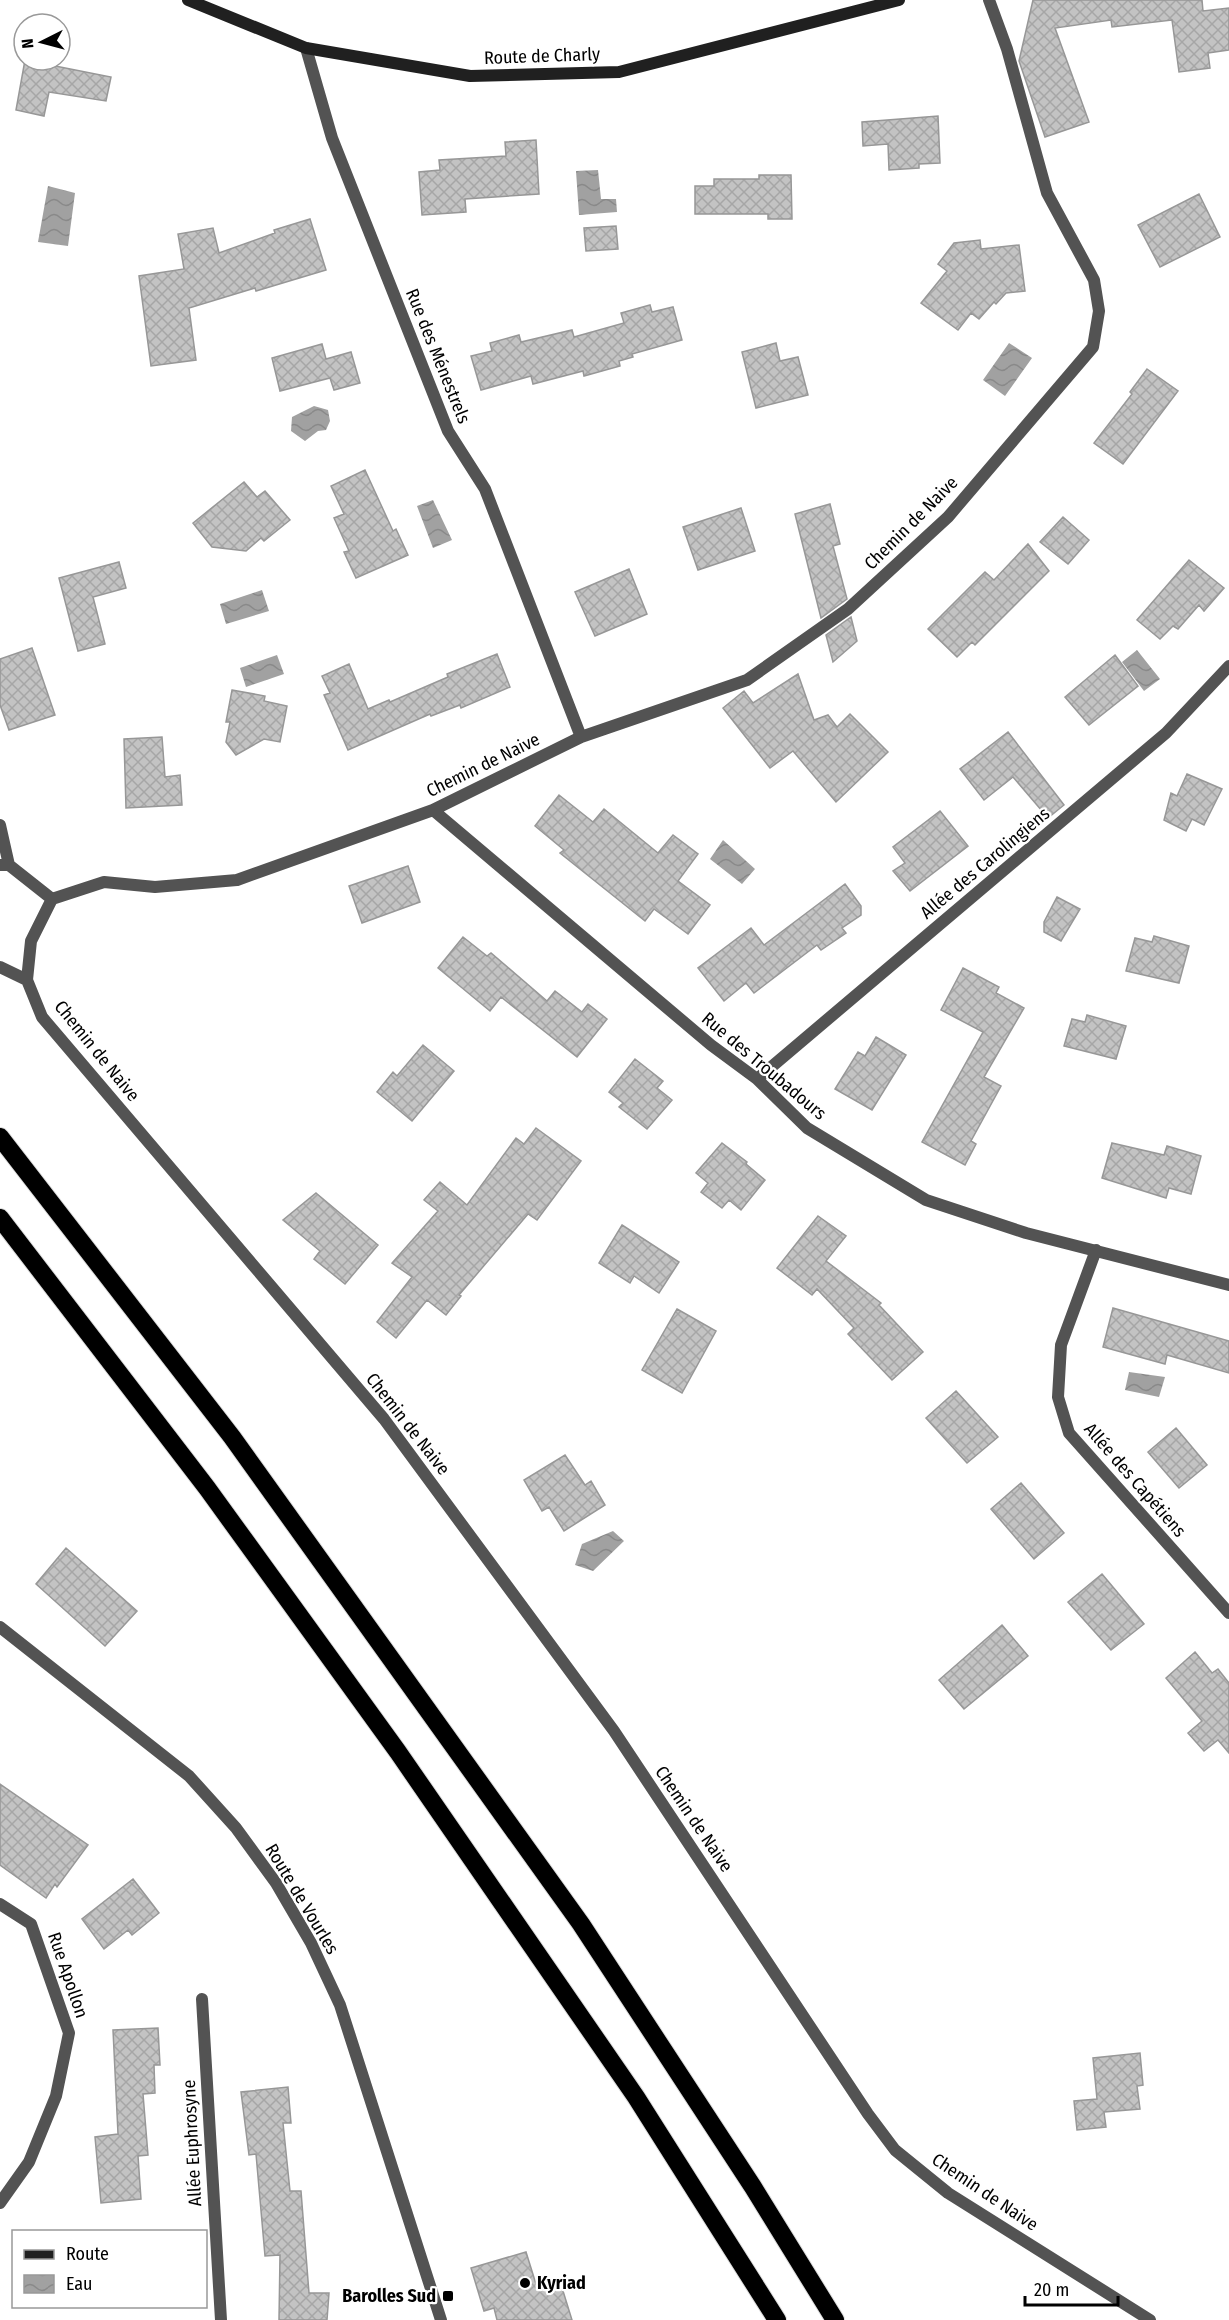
<svg xmlns="http://www.w3.org/2000/svg" width="1229" height="2320" viewBox="0 0 1229 2320" font-family="'Fira Sans Condensed',sans-serif">
<defs>
<pattern id="water-waves" width="16" height="10" patternUnits="userSpaceOnUse" patternTransform="scale(1.5)"><rect width="16" height="10" fill="#a1a1a1"/><path d="M0 5q4-4 8 0t8 0" fill="none" stroke="#898989"/></pattern>
<pattern id="building-cross-hatch" width="8" height="8" patternUnits="userSpaceOnUse" patternTransform="scale(1.5)"><rect width="8" height="8" fill="#c3c3c3"/><path d="M0 0l8 8M0 8l8-8" fill="none" stroke="#a6a6a6"/></pattern>
</defs>
<rect width="100%" height="100%" fill="#fff"/>
<!-- water -->
<path fill="url(#water-waves)" d="M598,170L601,199H616L617,212L579,215L576,171Z
M48,186L75,193L68,246L38,242Z
M1009,343L1032,358L1005,396L983,380Z
M314,406L328,410L330,421L326,430L318,431L305,441L291,431L292,417Z
M433,500L452,540L433,548L417,506Z
M262,590L269,611L226,624L220,604Z
M1137,650L1160,679L1144,691L1122,662Z
M277,655L284,674L246,687L240,668Z
M723,840L755,869L742,884L710,859Z
M1129,1372L1165,1377L1159,1397L1125,1390Z
M613,1531L624,1541L593,1571L575,1565L582,1544Z"/>
<!-- building -->
<path fill="url(#building-cross-hatch)" stroke="#979797" stroke-width="1.5" d="M1033,0H1202L1203,11L1229,8V50L1208,53L1210,68L1179,72L1172,20L1112,27L1111,20L1055,28L1089,122L1045,137L1019,61Z
M25,60L111,77L106,101L49,92L44,116L16,110Z
M938,116L940,163L919,164V168L889,170L888,144L863,146L862,122Z
M536,140L539,194L465,199L466,212L422,215L419,172L440,170L439,160L506,156L505,142Z
M759,175H791L792,219H768V214H695V186H714V179H759Z
M1199,194L1220,237L1160,267L1138,225Z
M310,219L326,270L256,291L255,288L189,308L196,360L151,366L139,276L184,269L178,234L213,228L219,253L275,233L274,230Z
M616,226L618,249L586,251L584,228Z
M980,240L981,249L1019,245L1025,291L1006,293L996,304L994,302L979,319L971,313L958,330L921,303L947,271L938,264L954,243Z
M650,305L652,312L673,307L682,340L632,354L633,357L619,361L620,366L584,376L583,371L533,384L531,376L481,390L471,356L492,351L490,343L519,335L521,342L572,330L574,337L624,323L621,313Z
M776,343L780,361L798,357L808,395L756,408L742,352Z
M322,344L326,359L351,352L360,383L334,390L330,378L280,391L272,358Z
M1147,369L1178,391L1123,464L1094,443L1132,394L1130,392Z
M365,470L393,531L396,529L408,555L356,578L344,552L349,551L334,518L344,514L331,486Z
M244,482L257,497L265,491L290,520L264,541L261,538L246,551L212,547L193,523Z
M830,504L840,544L833,546L847,599L821,618L795,514Z
M741,508L755,551L698,570L683,527Z
M1063,517L1089,540L1068,564L1040,542Z
M1028,544L1049,571L975,645L972,642L957,657L928,629L985,572L994,580Z
M1189,560L1224,588L1204,611L1199,605L1178,629L1173,626L1160,639L1137,620Z
M119,562L126,588L93,597L105,644L78,651L59,578Z
M629,569L647,614L595,636L575,592Z
M851,617L857,641L833,662L826,635Z
M32,648L55,715L9,730L0,705V659Z
M497,654L510,687L461,708L460,705L431,716L430,714L348,750L324,695L330,693L322,676L349,664L368,709L389,700L390,702L448,677L447,674Z
M1115,655L1138,686L1089,725L1065,697Z
M798,674L814,720L828,715L837,727L850,714L888,752L836,802L793,751L770,768L723,708L744,691L753,703Z
M232,690L265,696L264,701L287,706L280,742L264,739L236,755L226,742L230,722H226Z
M1008,732L1064,805L1048,818L1013,777L984,800L960,769Z
M162,737L165,777L180,775L182,805L126,808L124,739Z
M1187,774L1222,789L1204,825L1192,819L1186,831L1164,820L1171,793L1177,796Z
M559,795L593,822L604,809L658,853L673,835L698,854L678,881L710,905L688,934L654,909L645,921L560,853L564,850L535,826Z
M940,811L968,846L910,891L893,871L905,863L893,847Z
M408,866L420,902L362,923L349,886Z
M845,884L861,906V915L842,928L846,933L821,950L817,945L754,993L746,983L724,1001L698,968L751,928L764,945Z
M1057,897L1080,909L1061,941L1044,932V922Z
M1154,936L1189,946L1179,983L1126,971L1135,938L1152,942Z
M463,937L487,956L491,953L547,1001L555,991L582,1012L588,1004L607,1019L577,1057L501,997L490,1011L438,968Z
M963,968L999,987L996,993L1024,1008L984,1077L1001,1086L971,1141L976,1144L965,1165L922,1142L983,1032L941,1010Z
M1087,1015L1126,1026L1116,1059L1064,1046L1072,1019L1085,1022Z
M876,1037L906,1055L872,1110L835,1089L858,1052L865,1056Z
M423,1045L454,1071L412,1121L377,1092L393,1072L397,1076Z
M635,1059L663,1081L657,1088L672,1100L647,1129L619,1107L623,1103L609,1092Z
M536,1128L581,1161L537,1220L528,1214L459,1295L461,1296L446,1315L427,1300L396,1338L377,1322L412,1277L392,1263L438,1211L424,1200L440,1182L467,1205L516,1138L524,1144Z
M722,1143L747,1162L746,1164L765,1180L741,1210L729,1200L722,1208L701,1192L708,1183L696,1173Z
M1112,1143L1164,1155L1167,1146L1201,1156L1191,1194L1169,1188L1166,1198L1102,1178Z
M316,1193L378,1245L345,1284L314,1259L320,1251L283,1220Z
M818,1216L846,1236L826,1261L881,1303L879,1305L923,1352L892,1380L848,1334L854,1328L817,1289L812,1295L777,1268Z
M622,1225L679,1262L659,1293L634,1276L630,1283L599,1263Z
M1113,1308L1229,1341V1373L1167,1355L1165,1364L1103,1347Z
M677,1309L716,1331L682,1393L642,1370Z
M956,1391L998,1437L967,1463L926,1418Z
M1176,1428L1207,1465L1179,1488L1148,1452Z
M565,1455L585,1485L591,1481L605,1505L564,1531L549,1507L542,1511L524,1480Z
M1021,1483L1064,1533L1034,1559L991,1509Z
M66,1548L137,1611L105,1646L36,1584Z
M1102,1574L1144,1624L1111,1650L1068,1602Z
M1002,1625L1028,1656L964,1709L939,1680Z
M1195,1652L1212,1673L1218,1669L1229,1683V1753L1218,1740L1204,1751L1188,1733L1202,1721L1166,1678Z
M0,1784L88,1845L57,1887L55,1884L46,1898L0,1865Z
M133,1879L159,1913L132,1935L128,1930L104,1949L82,1919Z
M158,2028L160,2065H154L155,2093L143,2094L148,2155L138,2156L141,2199L101,2203L95,2137L118,2134L113,2030Z
M1140,2053L1143,2085L1137,2086L1140,2109L1104,2112L1106,2127L1077,2130L1074,2101L1097,2099L1093,2058Z
M288,2087L291,2123H283L290,2191H301L309,2293H329L327,2320H279L280,2255L265,2256L256,2154L249,2155L241,2092Z
M526,2252L536,2284L559,2278L572,2320H497L494,2308L484,2311L471,2268Z"/>
<g fill="none" stroke-linecap="round" stroke-linejoin="round">
<!-- highway casing -->
<g stroke="#dbdbdb" stroke-width="20">
<path id="highway" d="M0,1137L232,1437L581,1924L753,2187L835,2320
M0,1218L207,1488L398,1752L636,2097L777,2320"/>
</g>
<!-- street -->
<path stroke="#535353" stroke-width="12" d="M989,0L1007,49L1047,193L1094,280L1099,311L1093,347L948,517L848,609L747,680L581,737L433,810L237,880L155,887L104,882L52,899L31,941L27,980L42,1017L384,1419L614,1731L868,2114L895,2150L948,2193L1150,2320
M306,48L332,138L448,431L485,489L581,737
M433,810L711,1045L757,1079L807,1128L926,1200L1026,1233L1229,1285
M0,825L9,865
M0,865H9L52,899
M0,967L27,980
M757,1079L1166,733L1229,666
M1096,1250L1061,1345L1058,1397L1069,1433L1229,1613
M0,1627L189,1776L236,1828L276,1883L311,1943L340,2005L441,2320
M0,1904L31,1924L69,2033L56,2096L29,2162L0,2203
M202,1999L221,2320"/>
<!-- secondary -->
<path stroke="#202020" stroke-width="12" d="M188,0L306,48L470,76L619,72L899,0"/>
<!-- highway -->
<use href="#highway" stroke="#000" stroke-width="18"/>
</g>
<!-- markers -->
<g fill="#000" stroke="#fff" stroke-width="2">
<circle cx="525" cy="2283" r="6"/>
<rect x="442" y="2290" width="12" height="12" rx="3"/>
</g>
<g text-anchor="middle" dominant-baseline="central" stroke-width="4.5" stroke-linejoin="round" paint-order="stroke">
<!-- street labels -->
<g font-size="18" fill="#000" stroke="#fff">
<text transform="translate(542 56) rotate(-2)">Route de Charly</text>
<text transform="translate(438 356) rotate(68)">Rue des Ménestrels</text>
<text transform="translate(911 523) rotate(-45)">Chemin de Naive</text>
<text transform="translate(483 765) rotate(-26)">Chemin de Naive</text>
<text transform="translate(985 863) rotate(-40)">Allée des Carolingiens</text>
<text transform="translate(97 1051) rotate(51)">Chemin de Naive</text>
<text transform="translate(764 1066) rotate(40)">Rue des Troubadours</text>
<text transform="translate(408 1424) rotate(52)">Chemin de Naive</text>
<text transform="translate(1135 1480) rotate(49)">Allée des Capétiens</text>
<text transform="translate(694 1819) rotate(56)">Chemin de Naive</text>
<text transform="translate(302 1899) rotate(59)">Route de Vourles</text>
<text transform="translate(68 1975) rotate(71)">Rue Apollon</text>
<text transform="translate(192 2143) rotate(-93)">Allée Euphrosyne</text>
<text transform="translate(985 2192) rotate(34)">Chemin de Naive</text>
</g>
<!-- poi labels -->
<g font-size="18" font-weight="bold" fill="#000" stroke="#fff" text-anchor="start">
<text x="537" y="2283">Kyriad</text>
<text x="436" y="2296" text-anchor="end">Barolles Sud</text>
</g>
</g>
<!-- legend -->
<rect x="12" y="2230" width="195" height="78" fill="#ffffff" stroke="#999999" stroke-width="1.5"/>
<rect x="24" y="2250" width="30" height="9" fill="#202020" stroke="#999999" stroke-width="1.5"/>
<text x="66" y="2260" font-size="18" fill="#000000">Route</text>
<rect x="24" y="2275" width="30" height="18" fill="url(#water-waves)" stroke="#999999" stroke-width="1.5"/>
<text x="66" y="2290" font-size="18" fill="#000000">Eau</text>
<!-- north arrow -->
<g transform="translate(42 42) rotate(264)"><circle r="28" fill="#ffffff" stroke="#999999" stroke-width="1.5"/>
<path d="M0-4.5L10 22L0 15L-10 22Z" fill="#000000"/>
<text y="-9" font-size="16" font-weight="bold" text-anchor="middle" fill="#000000">N</text>
</g>
<!-- scale -->
<path d="M1025 2296v9h93v-9" fill="none" stroke="#000000" stroke-width="3"/>
<text x="1034" y="2296" font-size="18" fill="#000000" stroke="#ffffff" stroke-width="4.5" paint-order="stroke">20 m</text>
</svg>
